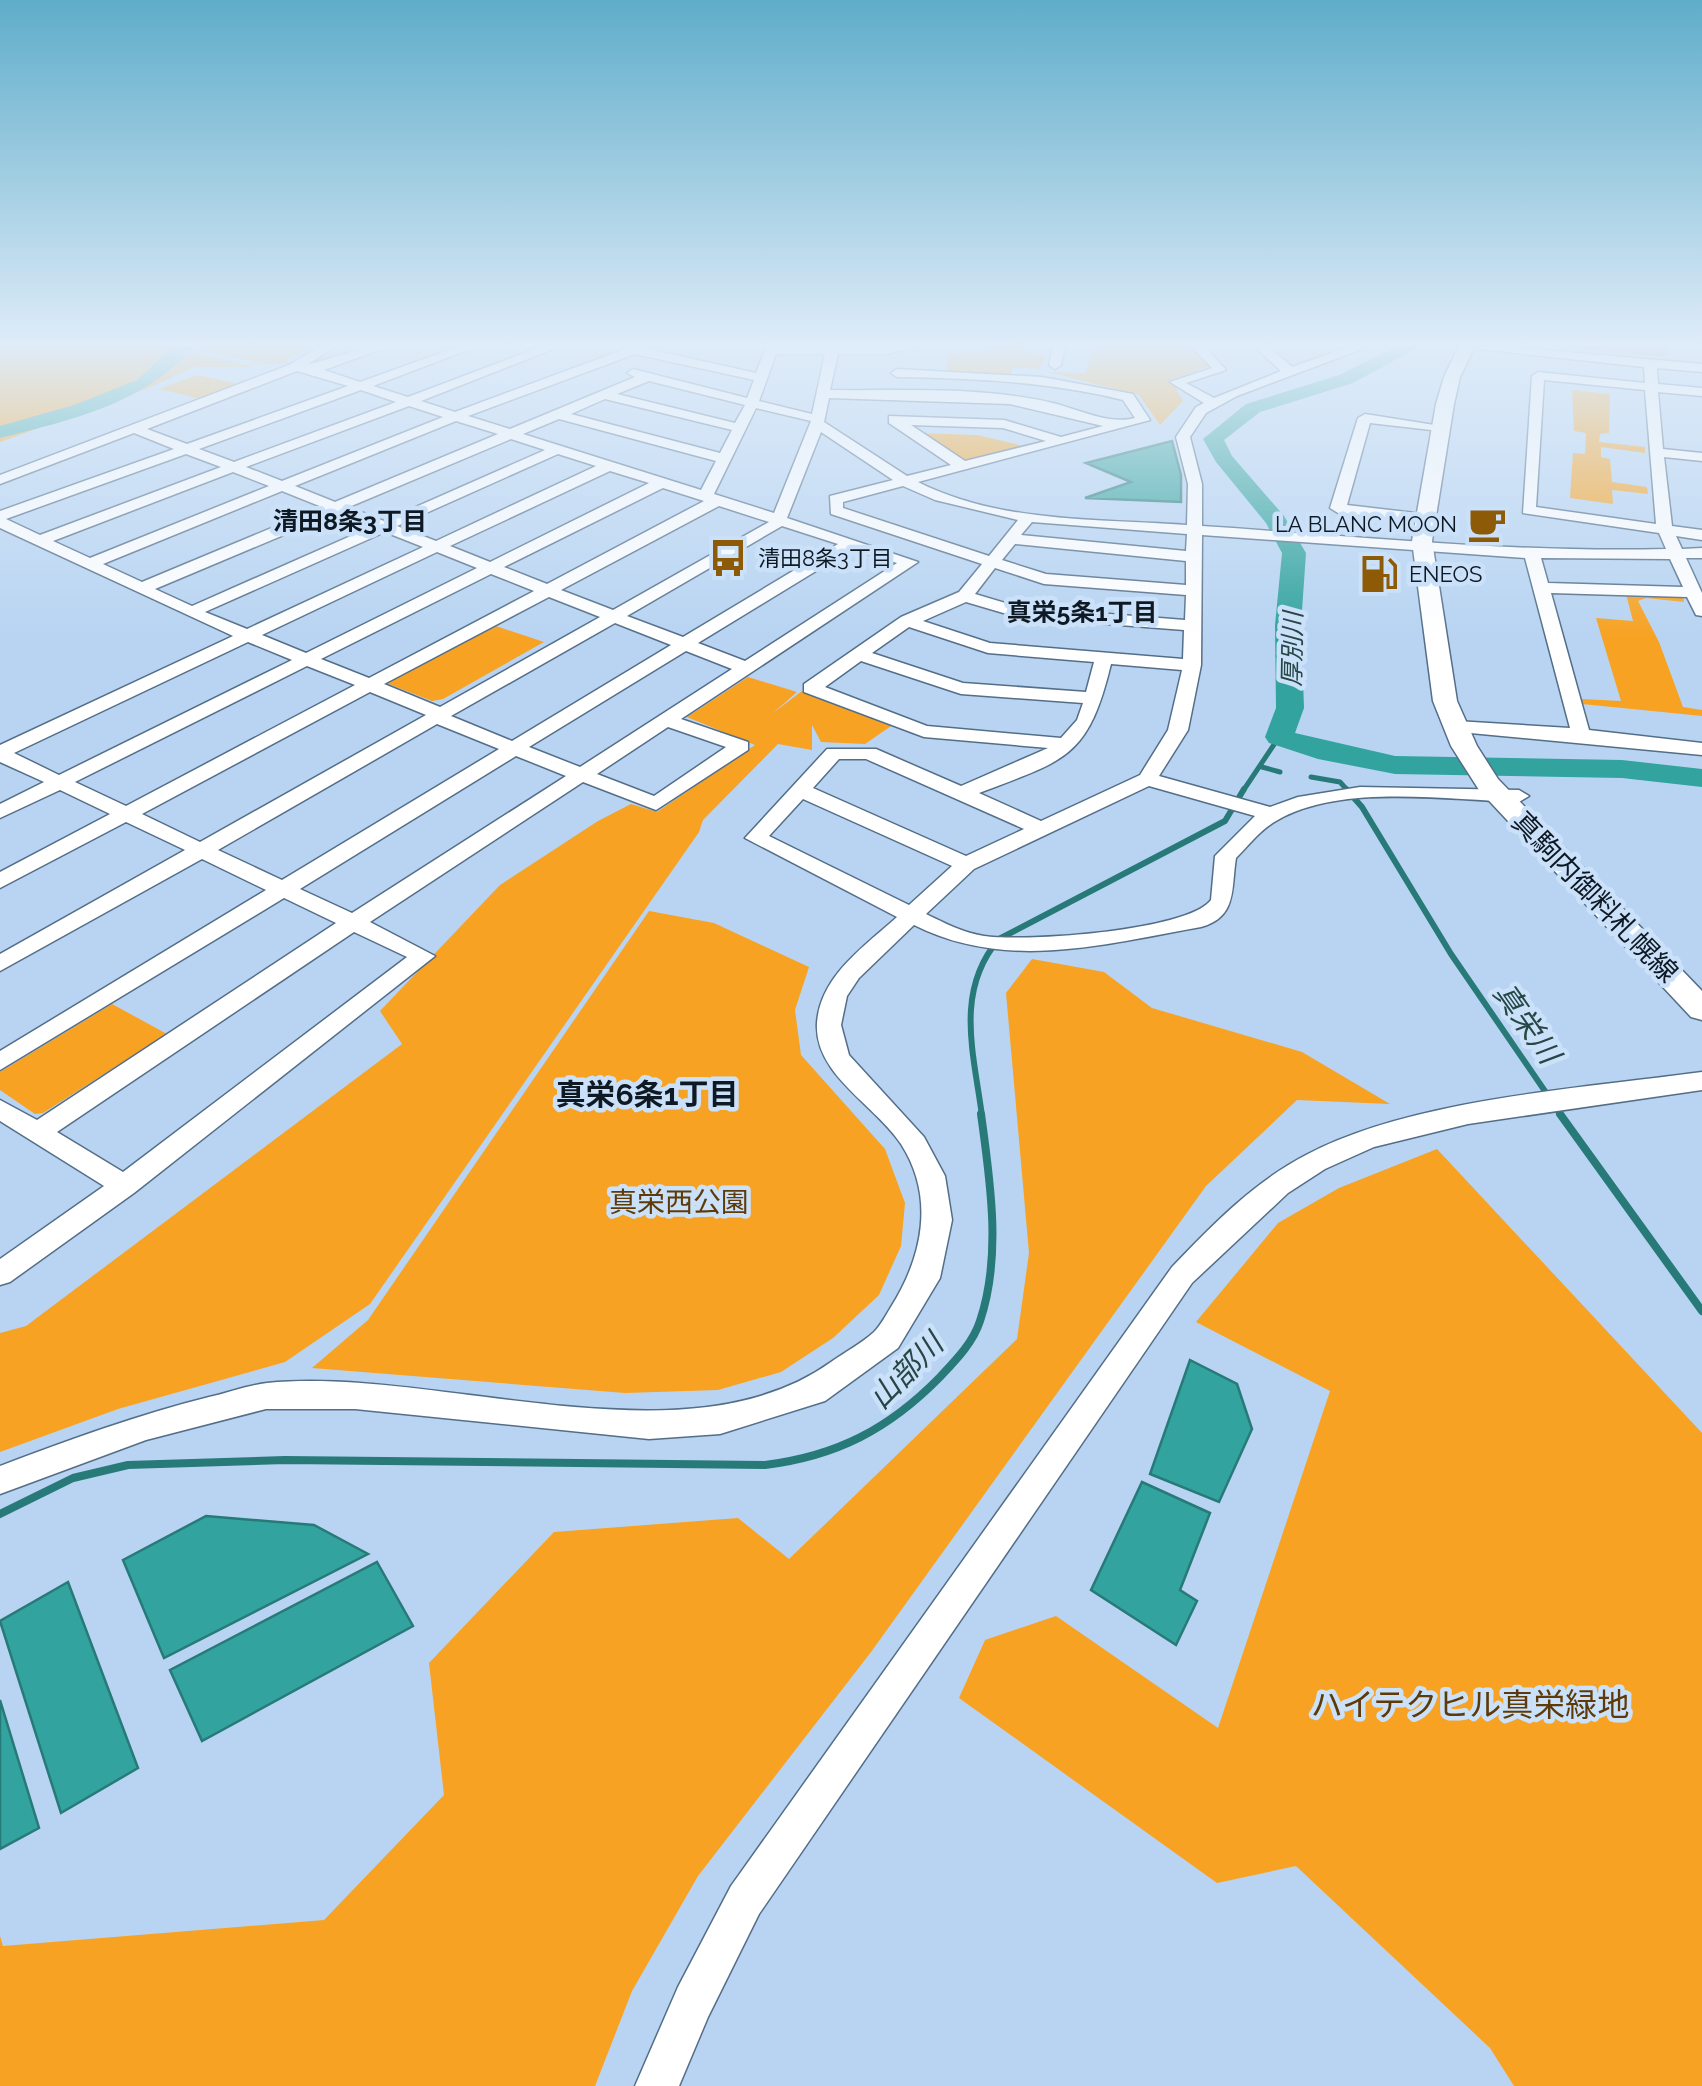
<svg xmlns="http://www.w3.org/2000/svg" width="1702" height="2086" viewBox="0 0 1702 2086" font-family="Raleway,'Noto Sans JP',sans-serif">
<rect width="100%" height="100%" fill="#b8d4f2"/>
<!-- green -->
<path fill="#f7a222" d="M0,346H168L254,367H194L151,387L0,442Z
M188,346H314L288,359V364H265Z
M1021,346L1032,355L1046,356L1039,369L1012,367V375L947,371V354Z
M1095,346H1193L1212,365L1171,380L1183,401L1160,425L1139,395L1048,372L1085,373Z
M197,375L239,384L201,399L159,389Z
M1572,390L1610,394L1609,433L1600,434L1599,442L1645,447V453L1601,447V457L1610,459L1612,482L1647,487L1648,494L1612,490L1613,504L1570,498L1573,453L1585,454L1586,433L1574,431Z
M916,433L977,435L1024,446L963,462Z
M1626,594L1683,597L1684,602L1646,598L1638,601L1659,642L1683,707L1702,710V716L1582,704L1581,699L1621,701L1596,618L1633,621Z
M493,625L544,642L443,699L432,701L386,683Z
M748,677L797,692L773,713L802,691L894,724L865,744L821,742L812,725V750L778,744L703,820L699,832L370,1304L285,1362L118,1409L0,1452V1333L26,1326L402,1044L380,1011L500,885L598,821L631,804L657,812L755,745L687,717Z
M649,911L714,923L809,967L795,1010L801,1055L885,1149L905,1203L901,1246L879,1295L833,1338L781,1372L718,1390L625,1393L312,1368L368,1320Z
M1032,959L1104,972L1152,1008L1302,1052L1390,1104L1297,1100L1206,1186L871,1652L698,1876L632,1991L595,2086H0V1936L3,1946L324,1920L444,1795L429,1663L554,1532L738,1518L789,1559L1017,1339L1029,1253L1006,993Z
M112,1004L167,1034L43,1113L35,1114L0,1090V1072Z
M1437,1149L1702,1433V2086H1514L1490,2048L1296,1866L1217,1883L959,1698L985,1640L1056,1616L1218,1728L1330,1391L1196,1322L1278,1223L1339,1188Z"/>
<!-- water -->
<path fill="#32a39e" stroke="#287a79" stroke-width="2.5" d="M1172,441L1181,475V502L1085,498L1131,482L1086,463Z
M1190,1360L1237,1384L1252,1429L1219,1502L1150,1474Z
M1142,1482L1210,1513L1180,1590L1197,1601L1176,1645L1091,1590Z
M206,1516L314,1525L368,1554L164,1658L123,1560Z
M377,1562L413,1626L202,1741L170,1670Z
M68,1582L138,1768L61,1813L0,1621Z
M0,1700L39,1828L0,1849Z"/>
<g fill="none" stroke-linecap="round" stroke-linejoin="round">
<!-- stream-far2 -->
<path stroke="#287a79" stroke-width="5" d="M1262,767L1280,772
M1311,777L1340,782L1348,791
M1243,791L1279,737"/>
<!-- stream-far1 -->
<path stroke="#287a79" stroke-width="6" d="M1346,789L1362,807L1451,954L1562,1116
M982,1116C974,1054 954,991 999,939L1225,821L1244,789"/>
<!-- stream -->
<path stroke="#287a79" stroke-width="8" d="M1560,1114L1702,1311
M0,1514L73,1478L128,1465L285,1460L765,1465C837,1456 889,1429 940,1377C955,1361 973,1343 980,1321C1002,1256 990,1180 981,1114"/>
<!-- river -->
<path fill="#32a39e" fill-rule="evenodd" d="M174,346H194C145,404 71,420 0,438V426L74,405L137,380Z
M1397,346H1421L1353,383L1260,412L1224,440L1232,456L1284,516L1306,553L1301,625L1304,708L1295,733L1395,756L1622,760L1702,769V787L1622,778L1395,774L1318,759L1269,743L1265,737L1276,708L1275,625L1282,553L1266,523L1216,462L1203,439L1246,404L1339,375Z"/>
<!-- minor casing -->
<g stroke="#546e88" stroke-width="3">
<path id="minor" d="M321,346H336L307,365L371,346H390L324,370L360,382L460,346H478L373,386L408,397L543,346H561L421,401L455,412L633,346H651L648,349L756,373L765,350L771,346H922L886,354H838L830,390C904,391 981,386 1053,403C1080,410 1109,425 1135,418L1123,400C1049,382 973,378 897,377L891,373L897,369L1042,377L1133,394L1150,420L918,482C999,523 1099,519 1187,525L1188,484L1176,437L1196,407L1204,403L1170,382L1212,368L1191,346H1204L1226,370L1186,383L1214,398L1281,371L1254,346H1268L1292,367L1352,346H1370L1237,396L1206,413L1190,437L1202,484V526C1357,536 1511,553 1666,549L1659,533L1523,513L1532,376L1538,372L1645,383L1644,367L1461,347L1500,346L1702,364V372L1657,368L1658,384L1702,388V396L1658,392L1663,449L1702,453V461L1664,457L1672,526L1702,530V540L1676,536L1682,549L1702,548V558H1686L1702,593V616L1696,615L1687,597L1551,593L1589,730L1702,743V755L1449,731V723L1456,721L1570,728L1525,558L1202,535L1201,665L1188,730L1159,776L1270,807L1298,797L1360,787L1519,790L1529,796L1519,802C1448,800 1339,783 1276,821C1260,830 1249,845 1236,858C1231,887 1238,917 1201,927C1104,944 1007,972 914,925L859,978L847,996L841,1025L849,1055L924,1137L945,1176L952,1220L940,1278L898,1348L825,1401L720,1434L649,1439L355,1409H266L146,1440L0,1494V1466C69,1440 137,1415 209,1397C228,1393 248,1385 267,1383C438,1366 685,1467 831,1362C845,1352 862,1343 874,1332C881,1325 886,1315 891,1307C923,1256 935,1197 901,1144C876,1105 814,1075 817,1023C820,976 865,946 897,917L745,838L827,749H876L961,786L1048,748L924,737L804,692V684L901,617L959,592L982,564L831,514L830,496L893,480L821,432L787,518L918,562L681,719L748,742V750L656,810L583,782L370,922L435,956L134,1193L10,1282L0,1285V1259L104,1186L0,1121V1100L37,1120L336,923L284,898L0,1070V1051L266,890L202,859L0,971V954L185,850L126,822L0,888V872L110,814L60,790L0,818V804L44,782L0,762V745L233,636L0,528V511L174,449L134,433L0,484V475L289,365ZM635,354L754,380L747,398L633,369L627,373L635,377L510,429L468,416ZM776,354H825L812,414L759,401ZM297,371L348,386L187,444L147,429ZM1544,380L1645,390L1656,524L1536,507ZM649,381L745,405L735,423L617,394ZM361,390L396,402L234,462L199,449ZM829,398L1010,404L1103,426L1061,437L1004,420L889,416V423L951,465L907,476L824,422ZM605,399L732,430L720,453L571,414ZM409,406L443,417L282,481L246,467ZM756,408L811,421L774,513L714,494ZM559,419L716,461L701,490L523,434ZM456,421L498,434L335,502L295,486ZM911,425L1003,428L1046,441L965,461ZM511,439L545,450L384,521L349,507ZM186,454L221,467L40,535L6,519ZM558,454L596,466L436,541L397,526ZM610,471L649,483L490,562L450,546ZM233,472L269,486L90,558L53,541ZM903,486L935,500L1018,520L989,556L843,508V502ZM663,488L704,501L547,584L504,567ZM282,491L322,507L142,582L103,564ZM719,506L769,522L613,610L561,590ZM336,513L371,527L192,606L155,589ZM1032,522L1187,534L1186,551L1021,535ZM782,526L838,544L683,637L627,616ZM385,532L423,547L247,629L205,612ZM1015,544L1186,561V585L1046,574L1002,560ZM852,549L897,563L745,661L698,643ZM437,552L477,568L306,653L262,635ZM1541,558L1670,559L1683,587L1548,583ZM995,568L1044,584L1186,595L1185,620L1019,607L975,594ZM491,574L534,591L369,678L321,659ZM549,597L600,617L440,707L384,684ZM966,602L1017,617L1184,630L1183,659L990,643L923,621ZM615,623L671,645L512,741L451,716ZM909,627L988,653L1094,662L1086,692L963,683L872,653ZM248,642L292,660L59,775L14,753ZM686,651L732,669L580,767L529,747ZM861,661L961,694L1083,703L1077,720L1061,738L927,726L825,687ZM1111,664L1182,670L1168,730L1140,775L1041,821L979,793C1065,760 1088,759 1111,664ZM307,666L355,685L126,806L75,782ZM370,692L426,715L200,842L142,814ZM437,724L499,749L282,880L218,850ZM668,727L726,747L654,796L597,774ZM516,756L566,776L352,913L300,889ZM839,759H866L1024,829L966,856L813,788ZM1149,786L1255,816L1215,856L1211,900C1188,931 1025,942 984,936C963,933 945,923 926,914L974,869ZM803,799L952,866L909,905L769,836ZM354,932L407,957L123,1172L57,1132Z
M1053,346H1065L1061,365L1055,369L1049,365Z
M1365,414L1447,427L1440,431L1370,423L1347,505L1424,514L1432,519L1429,522L1338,513L1330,508L1358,418Z
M1702,1072V1090L1468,1124L1374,1147L1325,1169L1288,1193L1192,1283L759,1914L708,2017L679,2086H635L678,1987L731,1886L1172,1267C1212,1225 1254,1182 1306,1155C1411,1099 1583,1088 1702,1072Z"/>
</g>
<!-- major casing -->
<g stroke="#546e88" stroke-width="3">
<path id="major" d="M1459,346H1475L1460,377L1454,404L1432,541L1457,701L1477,746L1498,779L1702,991V1020L1691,1017L1479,790L1451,746L1433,701L1412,541L1436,404L1444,377Z"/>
</g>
<!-- minor -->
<use href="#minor" fill="#fff" fill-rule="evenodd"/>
<!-- major -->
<use href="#major" fill="#fff" fill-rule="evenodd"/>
</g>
<!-- wall -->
<path fill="#ce8791" d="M1552,346H1668L1664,357Z"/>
<!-- sky -->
<linearGradient id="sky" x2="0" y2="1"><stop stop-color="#5fadca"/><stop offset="0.54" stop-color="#dfecf9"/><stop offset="1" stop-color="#dfecf9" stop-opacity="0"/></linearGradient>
<rect width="1702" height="638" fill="url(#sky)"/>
<!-- icons -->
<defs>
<g id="cafe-bare" transform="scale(3)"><path d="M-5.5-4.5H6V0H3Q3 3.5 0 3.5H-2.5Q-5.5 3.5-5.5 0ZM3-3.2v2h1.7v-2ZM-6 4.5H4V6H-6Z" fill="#8d5a08" stroke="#cae1f9" stroke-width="2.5" paint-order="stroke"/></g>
<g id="bus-bare" transform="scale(3)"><path d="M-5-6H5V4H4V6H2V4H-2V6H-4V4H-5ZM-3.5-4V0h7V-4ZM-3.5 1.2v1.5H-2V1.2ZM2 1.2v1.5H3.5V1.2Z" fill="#8d5a08" stroke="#cae1f9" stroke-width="2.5" paint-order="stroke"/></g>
<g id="fuel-bare" transform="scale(3)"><path d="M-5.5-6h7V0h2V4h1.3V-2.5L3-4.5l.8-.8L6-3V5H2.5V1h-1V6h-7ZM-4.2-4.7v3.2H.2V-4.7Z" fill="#8d5a08" stroke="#cae1f9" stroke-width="2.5" paint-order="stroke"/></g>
</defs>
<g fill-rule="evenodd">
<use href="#cafe-bare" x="1487" y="524"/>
<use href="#bus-bare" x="728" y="558"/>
<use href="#fuel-bare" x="1379" y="574"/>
</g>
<g text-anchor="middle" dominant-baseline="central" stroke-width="9" stroke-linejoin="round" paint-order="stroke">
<!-- far-poi labels -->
<g font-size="22" fill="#0f1924" stroke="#cae1f9" text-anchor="start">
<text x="1457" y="524" text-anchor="end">LA BLANC MOON</text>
<text x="758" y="558">清田8条3丁目</text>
<text x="1409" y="574">ENEOS</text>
</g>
<!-- far-neighbourhood labels -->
<g font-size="25" font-weight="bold" fill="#0f1924" stroke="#cae1f9">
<text x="350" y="521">清田8条3丁目</text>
<text x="1082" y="612">真栄5条1丁目</text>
</g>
<!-- far-water labels -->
<g font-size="25" font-style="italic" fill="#264745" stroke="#cae1f9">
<text transform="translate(1292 649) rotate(-89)">厚別川</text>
</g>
<!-- street labels -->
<g font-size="28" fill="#0f1924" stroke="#cae1f9">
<text transform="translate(1595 897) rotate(46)">真駒内御料札幌線</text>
</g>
<!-- park labels -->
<g font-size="28" fill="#5d3a07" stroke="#cae1f9">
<text x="679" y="1202">真栄西公園</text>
</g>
<!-- water labels -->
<g font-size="30" font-style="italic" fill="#264745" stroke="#cae1f9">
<text transform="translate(1527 1023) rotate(55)">真栄川</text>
<text transform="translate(906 1371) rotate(-46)">山部川</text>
</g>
<!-- neighbourhood labels -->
<g font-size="30" font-weight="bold" fill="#0f1924" stroke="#cae1f9">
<text x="647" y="1094">真栄6条1丁目</text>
</g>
<!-- near-park labels -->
<g font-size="32" fill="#5d3a07" stroke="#cae1f9">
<text x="1470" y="1704">ハイテクヒル真栄緑地</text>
</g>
</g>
</svg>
